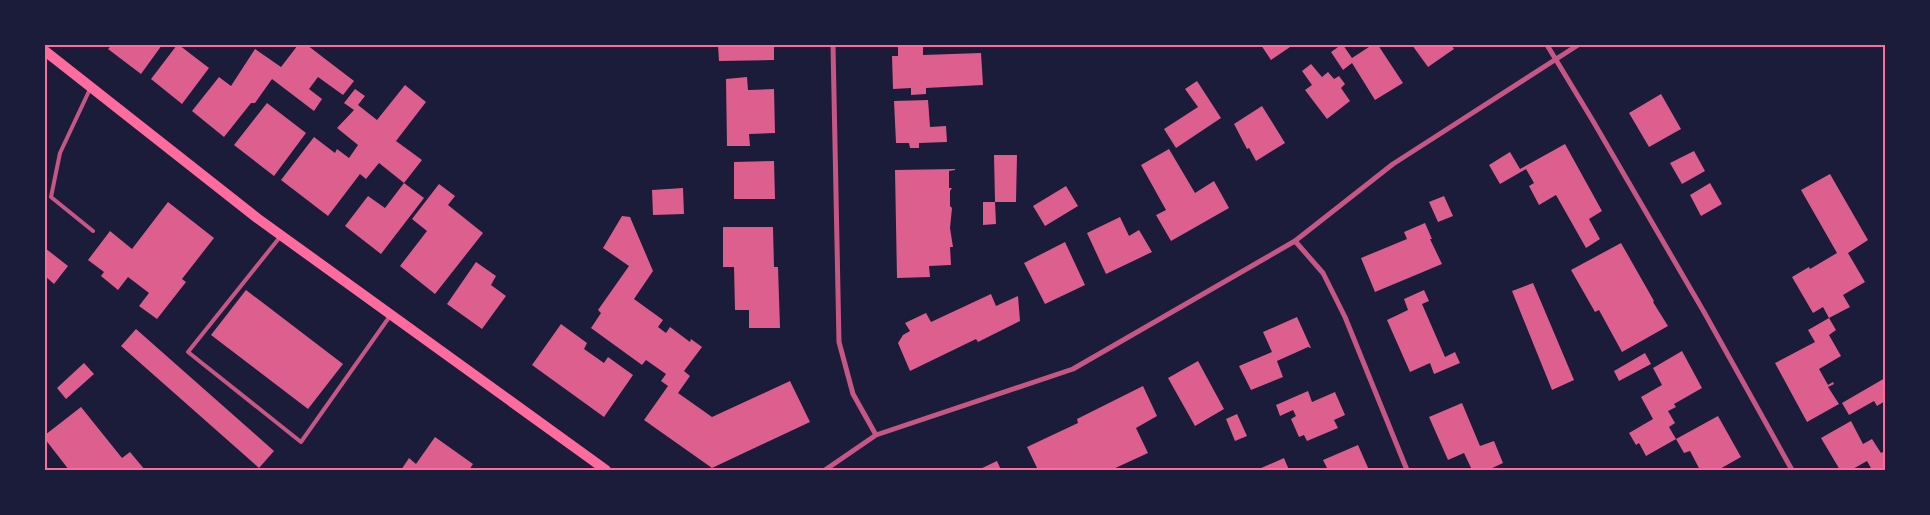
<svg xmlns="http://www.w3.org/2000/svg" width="1930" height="515" viewBox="0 0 1930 515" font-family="'Times New Roman',serif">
<rect width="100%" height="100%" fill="#1b1b3a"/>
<!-- building -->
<path fill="#dd5f8e" d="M112,45H162L141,74L108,49Z
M177,45H179L209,68L182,104L151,79Z
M298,45H307L354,81L343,95L318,77L309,89L322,99L314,111L272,79L255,103H251L224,137L192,111L219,77L231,86L255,49L281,67Z
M718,45H774V60L719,61Z
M898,45H923V55L981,53L983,85L926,88V94L911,95V88L893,89L892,56H898Z
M1261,45H1293L1271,60Z
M1341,45H1343L1352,58L1372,45H1378L1403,83L1375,100L1352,63L1343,70L1331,52Z
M1412,45H1451L1454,49L1428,67Z
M1311,64L1322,77L1328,72L1334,79L1339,76L1345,84L1341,88L1350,101L1327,119L1305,90L1312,85L1302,71Z
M747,77L748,90L774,89L775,133L749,134L750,146H727L726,79Z
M1197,81L1221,118L1176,148L1164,129L1198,107L1185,89Z
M405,85L426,102L396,141L422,160L404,183L379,163L366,179L360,174L328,216L281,180L314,137L335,153L337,149L349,158L358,145L337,128L354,110L344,103L355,89L365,96L358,105L377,120Z
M1661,94L1681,129L1649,147L1629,113Z
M928,100L930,127L946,126L947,142L919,143V148H910L909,143H896L894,101Z
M267,103L306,133L274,176L234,145Z
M1262,106L1285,143L1256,161L1249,148L1247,149L1234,124Z
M1565,144L1602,211L1589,219L1600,239L1586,248L1556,195L1539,205L1529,186L1534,183L1526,169L1500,184L1489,165L1510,152L1520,169Z
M1169,149L1195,193L1214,181L1229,208L1171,241L1156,215L1166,210L1141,165Z
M1694,151L1705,171L1682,184L1670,163Z
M994,155H1017L1016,202H995Z
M774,161L775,199H734V162Z
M955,169V170L949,171V188H952L950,191V206L952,208L950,228L953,247H950L951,265L929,266L930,277L897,278L895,170Z
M1830,174L1868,240L1848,253L1865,282L1843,295L1850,307L1829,318L1823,307L1813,313L1792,277L1809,267L1810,269L1837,253L1801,190Z
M404,183L424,198L381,254L345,226L368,196L385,208Z
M1710,183L1722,204L1701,216L1690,195Z
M439,184L455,196L448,205L483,233L435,294L400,266L427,231L412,219Z
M1066,186L1078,206L1045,226L1033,206Z
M683,188L684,214L653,215L652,190Z
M1444,196L1453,216L1438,222L1429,202Z
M168,202L214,238L182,279L186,282L157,319L139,306L149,293L128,277L118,290L101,276L104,272L88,260L110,231L132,249Z
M983,202H995L996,224L983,225Z
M622,216L630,217L653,271L634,299L663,320L658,327L666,333L670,327L690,342L691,339L702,347L684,371L690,376L678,393L712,417L790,381L810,422L712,468L644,420L668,386L661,381L666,374L646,360L642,365L591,328L601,313L598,310L629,266L603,248Z
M1120,217L1129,236L1139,230L1152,252L1106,274L1087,233Z
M1425,223L1432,239H1430L1442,264L1375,292L1361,258L1407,239L1404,232Z
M723,227H773L774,267H778L780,328H749V310H735L734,267H723Z
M1065,242L1085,285L1045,304L1024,263Z
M1621,243L1654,301L1653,302L1668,326L1622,352L1599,310L1595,312L1571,270Z
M45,248L68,266L54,284L45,276Z
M476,262L496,276L491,285L506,296L482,329L447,304Z
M1533,283L1574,380L1552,390L1512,291Z
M246,290L343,364L308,409L211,335Z
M1424,290L1429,301L1422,304L1445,357L1455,352L1460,363L1434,374L1430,363L1410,372L1387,320L1408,310L1404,299Z
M991,294L996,306L1018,296L1020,321L978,342L976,339L910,371L898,343L903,335L910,331L905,323L926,313L931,322Z
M1297,317L1311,348L1308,347L1277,361L1283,377L1251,390L1239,366L1272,352L1263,332Z
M1829,318L1836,330L1829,335L1841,356L1819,369L1828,385L1833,382L1834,384L1828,387L1839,404L1807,422L1775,363L1815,342L1808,330Z
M561,324L587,343L584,349L604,363L608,357L633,375L604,417L532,365Z
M136,329L274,451L259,468L121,346Z
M1682,351L1702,388L1674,404L1676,407L1668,411L1675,423L1669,427L1676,439L1718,416L1741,457L1718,470H1700L1690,451L1684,453L1676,439L1646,456L1639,443L1636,445L1629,433L1653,419L1641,397L1662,385L1653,368Z
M1645,353L1651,364L1619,381L1614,371Z
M1198,361L1224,409L1195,426L1168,378Z
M84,363L94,374L66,399L57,388Z
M1885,378V401L1877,406L1874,401L1849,415L1842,403Z
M1143,386L1157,416L1136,428L1148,453L1111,470H1038L1027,447L1078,423L1077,419Z
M1308,391L1312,402L1335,392L1345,415L1334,420L1338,428L1307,441L1304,435L1299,437L1291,419L1296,416L1293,410L1280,416L1276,405Z
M1462,403L1480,446L1494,441L1503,463L1488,470H1472L1464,453L1448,460L1429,417Z
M81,407L122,458L130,452L145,470H69L45,439V435Z
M1237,414L1247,436L1235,441L1226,419Z
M1851,421L1863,444L1872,439L1881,453L1885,451V470H1872L1867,461L1851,470H1840L1821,438Z
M435,437L473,464L469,470H401L409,458L416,464Z
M1358,445L1369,470H1328L1323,460Z
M1284,458L1289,470H1259V469Z
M997,461L1001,470H978Z"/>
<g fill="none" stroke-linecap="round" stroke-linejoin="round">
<!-- service -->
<path stroke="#c65784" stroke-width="4" d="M90,89L60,153L51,197L93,231
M280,237L188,352L301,442L390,316"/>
<!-- minor -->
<path stroke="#c65784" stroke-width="5" d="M833,45L839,342L853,394L876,435
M1547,45L1593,121L1704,312L1792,470
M1295,241L1323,273L1345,317L1407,470
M825,470L876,435L1073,369L1295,241L1393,164L1578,45"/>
<!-- secondary -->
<path stroke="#ff6b9d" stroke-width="10" d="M45,51L257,218L606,470"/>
</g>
<!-- border -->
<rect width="1930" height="515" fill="none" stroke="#1b1b3a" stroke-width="92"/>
<rect x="46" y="46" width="1838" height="423" fill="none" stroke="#ff6b9d" stroke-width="2"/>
</svg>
